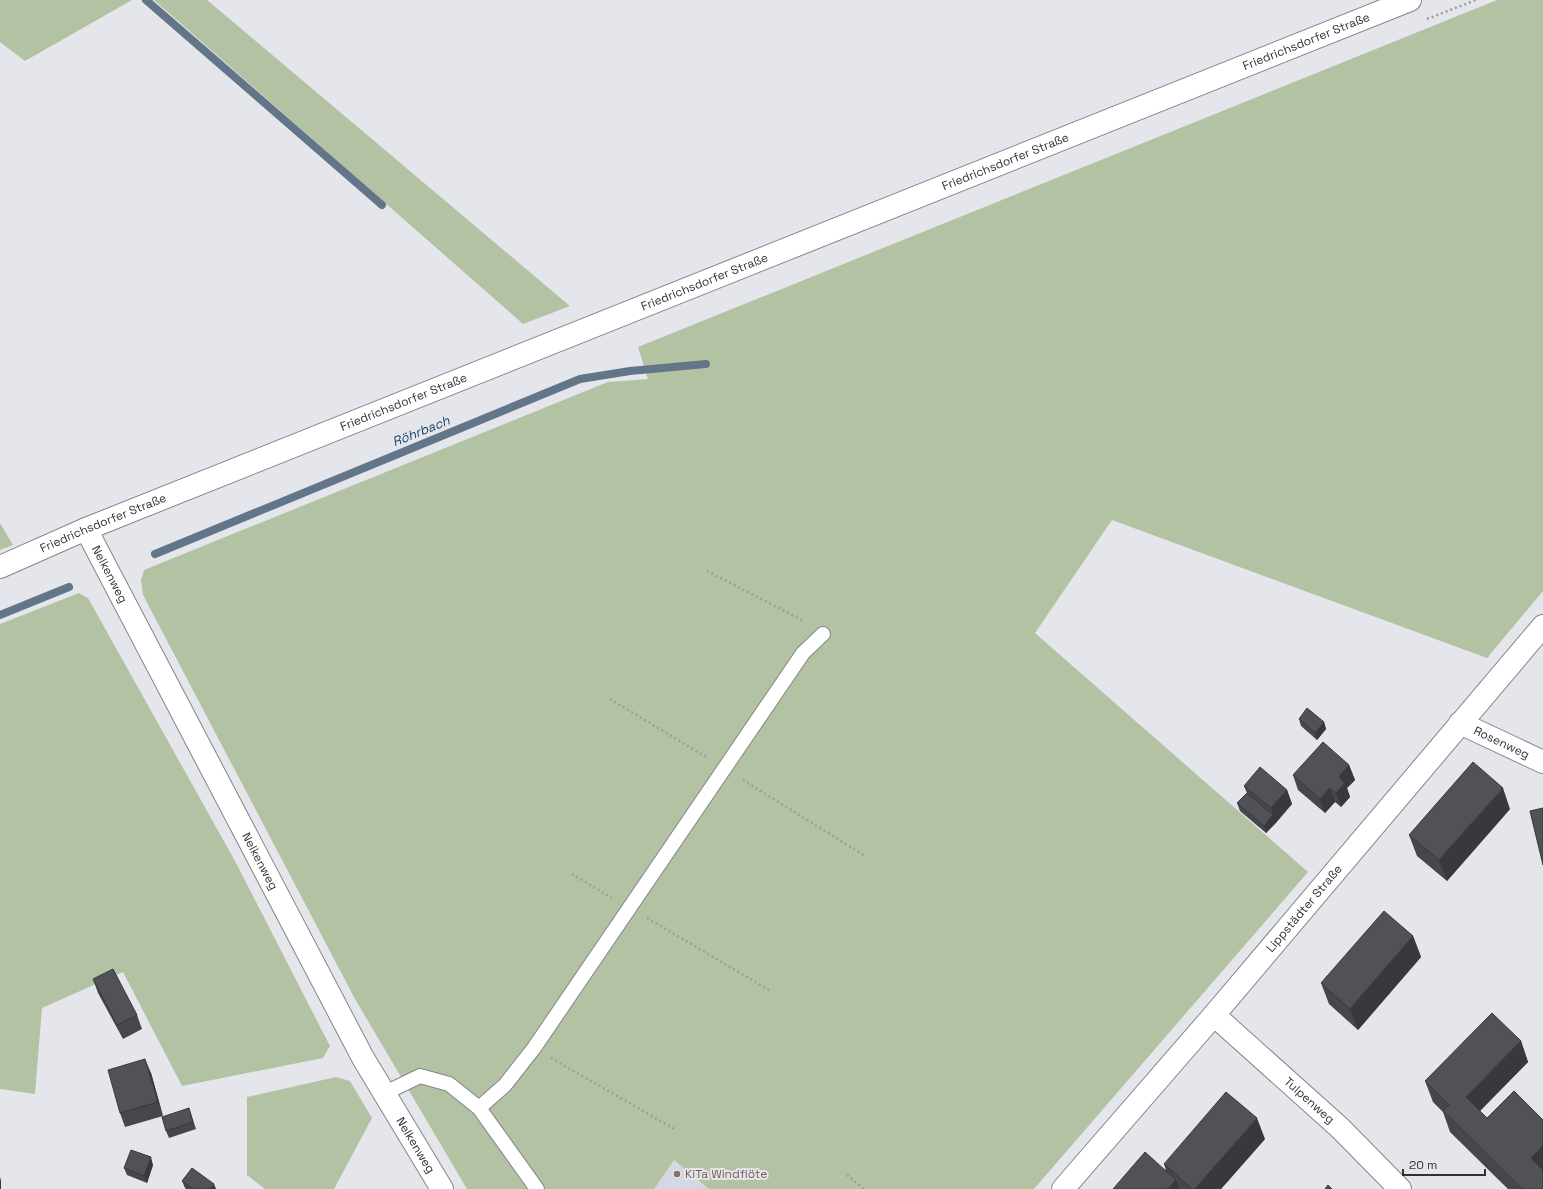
<svg xmlns="http://www.w3.org/2000/svg" width="1543" height="1189" viewBox="0 0 1543 1189" font-family="'Space Grotesk',sans-serif">
<rect width="100%" height="100%" fill="#e4e6ec"/>
<!-- built -->
<path fill="#d5d7e4" d="M674,1160L709,1189H654Z"/>
<!-- green -->
<path fill="#b4c2a4" d="M0,0H132L25,61L0,42Z
M154,0H207L570,306L523,324Z
M1497,0H1543V591L1487,658L1112,520L1035,633L1308,872L1034,1189H709L674,1160L654,1189H467L355,999L143,595L141,580L144,570L608,382L648,379L638,347Z
M0,523L13,545L0,550Z
M79,593L88,598L235,861L330,1046L323,1058L182,1086L123,972L42,1008L35,1094L0,1089V624Z
M336,1077L350,1081L372,1118L334,1189H265L247,1175V1097Z"/>
<g fill="none" stroke-linecap="round" stroke-linejoin="round">
<!-- stream -->
<path stroke="#637689" stroke-width="8" d="M146,0L382,205
M155,554L580,379L630,371L706,364
M0,615L69,587"/>
<!-- lane casing -->
<g stroke="#84858a" stroke-width="16">
<path id="lane" d="M385,1093L420,1076L449,1084L479,1108L537,1189
M479,1108L505,1085L534,1048L803,653L823,634"/>
</g>
<!-- street casing -->
<g stroke="#84858a" stroke-width="24">
<g id="street">
<path id="s1" d="M86,529L363,1058L442,1189"/>
<path id="s2" d="M1460,723L1543,762"/>
<path id="s3" d="M1214,1015L1340,1128L1400,1189"/>
<path id="s4" d="M1063,1189L1214,1015L1543,626"/>
</g>
</g>
<!-- secondary casing -->
<g stroke="#84858a" stroke-width="24">
<g id="secondary">
<path id="s5" d="M0,567L86,529L1410,0"/>
</g>
</g>
<!-- path -->
<path stroke="#9c9da2" stroke-width="2.5" stroke-dasharray="2 3" stroke-linecap="butt" d="M1427,19L1476,0
M707,571L804,621
M610,699L706,757
M743,780L865,856
M572,874L612,898
M647,918L769,990
M551,1058L676,1130
M847,1175L864,1189"/>
<!-- lane -->
<use href="#lane" stroke="#fff" stroke-width="14"/>
<!-- street -->
<use href="#street" stroke="#fff" stroke-width="22"/>
<!-- secondary -->
<use href="#secondary" stroke="#fff" stroke-width="22"/>
</g>
<!-- wall -->
<path fill="#46474b" d="M1299,719L1324,722L1326,729L1317,740L1301,726Z
M1349,765L1355,780L1347,788L1350,797L1341,807L1335,802L1325,813L1298,790L1293,775Z
M1244,786L1287,790L1292,804L1266,833L1240,811L1237,803L1247,793Z
M1510,809L1447,881L1417,856L1409,835Z
M1413,936L1421,957L1358,1030L1329,1004L1321,983Z
M93,979L137,1015L142,1029L123,1039L98,993Z
M1521,1041L1528,1062L1480,1111L1543,1189H1508L1450,1132L1443,1112L1433,1102L1425,1081Z
M151,1073L163,1116L125,1127L120,1113Z
M189,1108L196,1129L169,1138L166,1131Z
M1265,1139L1221,1189H1113L1166,1171L1164,1164Z
M153,1165L147,1183L127,1175L124,1168Z
M182,1181L216,1189H186L185,1188Z"/>
<!-- shaded-wall -->
<path fill="#39393d" d="M1324,722L1326,729L1317,740L1315,733Z
M1349,765L1355,780L1347,788L1350,797L1341,807L1336,793L1339,777Z
M1330,788L1335,802L1325,813L1320,799Z
M1503,788L1510,809L1447,881L1439,860Z
M1287,790L1292,804L1276,823L1271,808Z
M1273,815L1276,823L1266,833L1264,826Z
M1413,936L1421,957L1358,1030L1350,1009Z
M1521,1041L1528,1062L1473,1118L1466,1097Z
M145,1059L151,1073L163,1116L158,1102Z
M1257,1118L1265,1139L1221,1189H1195Z
M1543,1146V1175L1531,1158Z
M151,1157L153,1165L147,1183L144,1176Z
M0,1177L1,1181V1189H0Z
M1176,1180L1179,1189H1168Z
M214,1184L216,1189H211Z"/>
<!-- building -->
<path fill="#515257" stroke="#39393d" d="M1307,708L1324,722L1315,733L1299,719Z
M1323,742L1349,765L1339,777L1345,783L1336,793L1330,788L1320,799L1293,775Z
M1473,762L1503,788L1439,860L1409,835Z
M1260,767L1287,790L1271,808L1244,786Z
M1247,793L1273,815L1264,826L1237,803Z
M1543,808V865L1530,811Z
M1384,911L1413,936L1350,1009L1321,983Z
M113,969L137,1015L117,1025L93,979Z
M1492,1013L1521,1041L1466,1097L1487,1118L1514,1091L1543,1120V1146L1531,1158L1543,1170V1189H1522L1443,1111L1449,1105L1425,1081Z
M145,1059L158,1102L120,1113L108,1070Z
M1226,1092L1257,1118L1195,1189H1192L1164,1164Z
M189,1108L193,1122L166,1131L162,1117Z
M131,1150L151,1157L144,1176L124,1168Z
M1145,1152L1176,1180L1168,1189H1113Z
M192,1168L214,1184L211,1189H193L182,1181Z
M1328,1185L1332,1189H1325Z"/>
<!-- markers -->
<circle fill="#8d6e63" stroke="#e4e6ec" stroke-width="1.5" cx="677" cy="1174" r="4"/>
<g text-anchor="middle" dominant-baseline="central" stroke-width="4" stroke-linejoin="round" paint-order="stroke">
<!-- street labels -->
<g font-size="12" fill="#313133" stroke="#e4e6ec">
<text stroke="none"><textPath href="#s5" startOffset="1408">Friedrichsdorfer Straße</textPath></text>
<text stroke="none"><textPath href="#s5" startOffset="1084">Friedrichsdorfer Straße</textPath></text>
<text stroke="none"><textPath href="#s5" startOffset="760">Friedrichsdorfer Straße</textPath></text>
<text stroke="none"><textPath href="#s5" startOffset="436">Friedrichsdorfer Straße</textPath></text>
<text stroke="none"><textPath href="#s5" startOffset="112">Friedrichsdorfer Straße</textPath></text>
<text stroke="none"><textPath href="#s1" startOffset="51">Nelkenweg</textPath></text>
<text stroke="none"><textPath href="#s2" startOffset="46">Rosenweg</textPath></text>
<text stroke="none"><textPath href="#s1" startOffset="375">Nelkenweg</textPath></text>
<text stroke="none"><textPath href="#s4" startOffset="370">Lippstädter Straße</textPath></text>
<text stroke="none"><textPath href="#s3" startOffset="128">Tulpenweg</textPath></text>
<text stroke="none"><textPath href="#s1" startOffset="699">Nelkenweg</textPath></text>
</g>
<!-- education labels -->
<g font-size="12" fill="#785e54" stroke="#e4e6ec" text-anchor="start">
<text x="685" y="1174">KiTa Windflöte</text>
</g>
<!-- water labels -->
<g font-size="13" font-style="italic" fill="#184269" stroke="#e4e6ec">
<text transform="translate(421 431) rotate(-22)">Röhrbach</text>
</g>
</g>
<!-- scale -->
<path d="M1403 1169v6h82v-6" fill="none" stroke="#313133" stroke-width="2"/>
<text x="1409" y="1169" font-size="12" fill="#313133" stroke="#e4e6ec" stroke-width="3" paint-order="stroke">20 m</text>
</svg>
